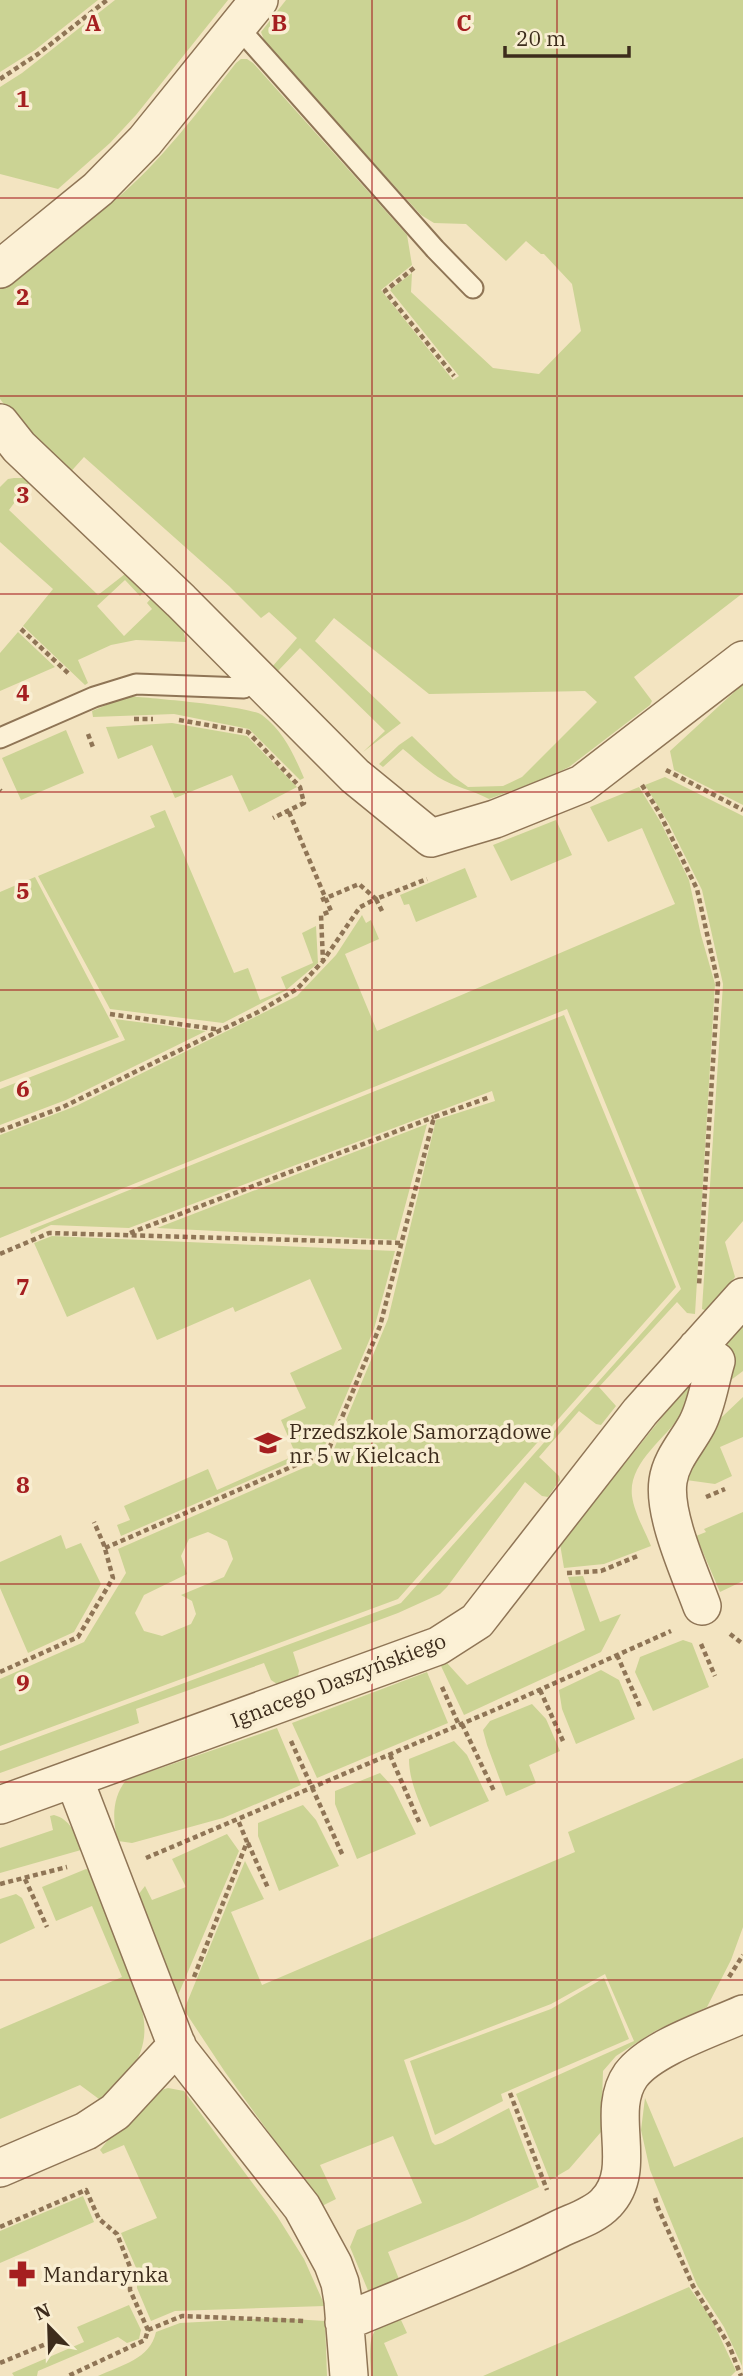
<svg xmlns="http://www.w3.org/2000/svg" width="743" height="2376" viewBox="0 0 743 2376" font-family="'IBM Plex Serif',serif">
<rect width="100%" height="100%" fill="#f3e4c1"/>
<!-- green -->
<path fill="#cbd394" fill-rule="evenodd" d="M0,0H98L35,50L0,72Z
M115,0H228L136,115L110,143L58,189L0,174V87L22,73Z
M286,0H743V593L634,677L652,701L650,705L569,767L546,778L489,799C473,790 454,787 438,777C426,769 414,758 403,749L383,767L379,764L399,745L412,736L454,777L468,787L503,786L522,777L597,702L585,691L429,694L334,618L315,641L401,723L363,752L385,731L300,648L277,672L272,667L297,638L269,612L261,618L229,586L84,457L66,477L40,451L0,399V288C38,259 78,231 115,200C159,164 201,108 236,63L241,59H247L253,63L407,235L412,265L381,290L453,380L459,376L390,290L412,273L411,292L493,368L539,374L581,331L572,284L544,254H541L526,241L506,261L466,224L434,223L421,215L266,45L261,32Z
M14,478H23L29,483L9,510L98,595L125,574L132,579L134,578L146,589L140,596L125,580L97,606L124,636L152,609L147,603L152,597L181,620L186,642L136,640L111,645L78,660L88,683L85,685L23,626L53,589L0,542V487L8,479Z
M18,632L55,667L0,691V653Z
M743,684V805L674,770L670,751Z
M128,696C149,698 250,706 262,715C284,732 293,753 304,778L300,780L249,729L174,714L93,717L92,711Z
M172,723L247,736L297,787L249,812L232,775L175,798L152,745L118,759L106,727Z
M66,730L84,773L21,800L2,758Z
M665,777L743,816V1221L725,1242L735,1277L707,1311L702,1309L723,984L702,890L669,824L645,785Z
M639,787L660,821L689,880L701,935L715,984L695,1314L687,1313L677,1302L599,1387L616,1406L601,1425L596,1424L579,1411L539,1457L559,1476L560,1480L548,1497L542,1496L525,1482L447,1587L440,1594L398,1613L293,1652L299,1671L297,1681L280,1686L271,1680L264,1663L136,1709L139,1723L0,1773V1751L401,1603L681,1289L567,1009L0,1238V1135L76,1106L297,996L336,955L362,915L366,923L371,920L379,939L345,954L377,1031L675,904L642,828L608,842L590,807Z
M165,810L234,973L248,968L260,1000L286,989L281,977L313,963L302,933L316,926L318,963L285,991L223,1023L110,1009L38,876L155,827L150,816Z
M556,820L572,855L511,881L493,845Z
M465,868L477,897L416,922L409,904L404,905L400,895Z
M35,877L119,1037L0,1082V892Z
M564,1015L676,1287L398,1599L0,1746V1679L84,1642L126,1573L118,1549L331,1456L388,1319L436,1120L495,1101L492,1091L129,1228L51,1225L31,1234L30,1230ZM208,1532L227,1541L233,1559L224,1577L181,1595L192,1601L196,1614L191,1624L162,1636L144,1631L135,1613L144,1595L187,1574L181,1556L189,1539Z
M115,1019L206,1031L66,1100L0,1125V1089L125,1040Z
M427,1124L396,1240L157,1228Z
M52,1236L395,1251L374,1329L324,1448L121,1536L117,1525L130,1520L124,1506L208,1469L217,1490L296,1455L281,1420L306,1408L290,1373L342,1349L310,1279L235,1312L233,1307L157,1340L134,1287L67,1317L34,1243Z
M743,1323V1371L723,1386L727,1345Z
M696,1375C694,1389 689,1403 681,1415C665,1439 628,1463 632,1496C634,1512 645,1531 651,1546L604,1564L564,1568L560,1544Z
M743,1397V1437L720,1447L732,1476L715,1484L679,1479L704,1434Z
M743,1512V1581L720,1592L696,1536L706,1532L704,1529Z
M61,1535L66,1549L81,1543L101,1584L74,1632L28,1653L0,1588V1562Z
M583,1576L600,1622L621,1614L601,1652L464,1715L441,1666L447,1663L467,1685L585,1630L568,1577Z
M683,1640L692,1643L709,1687L653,1711L635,1672L640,1657Z
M601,1670L619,1680L635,1719L576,1744L562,1709L559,1690Z
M427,1672L448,1723L317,1778L292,1723Z
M532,1704L546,1719L560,1751L529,1765L536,1783L506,1796L487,1745L483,1730L490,1721Z
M277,1728L301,1785L223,1818L132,1843L118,1841C112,1820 112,1798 126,1780Z
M454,1741L467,1755L489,1801L430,1827C421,1805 409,1783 409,1759Z
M743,1758V1927L731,1960L707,2007L655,2031L616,2056L603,2071L601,2132L569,2169L550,2180L516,2094L634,2041L605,1974L551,2004L404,2060L432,2142L435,2145L442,2143L509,2108L539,2187L467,2220L388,2252L401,2284L369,2293L350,2247L357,2230L422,2203L393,2136L320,2165L336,2199L322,2206L225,2072L184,2010L245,1861L264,1899L231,1912L262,1985L575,1852L568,1832Z
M380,1773L393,1787L416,1834L357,1859L335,1804V1791Z
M303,1805L316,1820L339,1866L279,1891L258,1836V1823Z
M54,1815C70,1819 76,1834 81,1850L0,1873V1848L53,1830L50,1816Z
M227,1834L239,1851L176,2000L138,1895L145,1886L152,1900L186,1887L172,1859Z
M86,1869L95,1872L140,2002C154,2049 133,2071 103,2102L80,2085L0,2119V2029L122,1977L92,1906L56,1921L42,1887Z
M16,1894L22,1898L35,1928L0,1944V1899Z
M604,1978L629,2039L501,2094L503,2101L435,2135L410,2061L551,2009Z
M168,2088L184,2091L277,2216L304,2259L325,2306L175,2311L151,2321L137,2288V2270L121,2233L157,2218L124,2145L103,2154L100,2150C117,2130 142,2094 168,2088Z
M645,2098L674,2167L743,2137L742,2366L724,2327L697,2285L650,2170L641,2130Z
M83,2196L94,2222L0,2263V2231Z
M689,2287L711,2318L736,2371L731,2376H483Z
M129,2305L141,2330L139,2339L127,2343L118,2337L38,2371L37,2376H14L12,2373L84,2342L77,2327Z
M275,2318L325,2321L327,2376H98C122,2365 150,2359 156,2332L180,2323Z
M401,2320L407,2333L384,2343L398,2376H371C371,2363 366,2335 379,2327C385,2323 394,2322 401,2320Z"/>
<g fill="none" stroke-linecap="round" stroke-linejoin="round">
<!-- service casing -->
<g stroke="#8f7556" stroke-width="23">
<path id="service" d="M238,27L435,249L473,288
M0,738L94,697L136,684L244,688L257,678"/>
</g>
<!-- minor casing -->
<g stroke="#8f7556" stroke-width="40">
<path id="minor" d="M0,269L98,189L145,141L259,0
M0,423L19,447L181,601L355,776L431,838L495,819L582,784L743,660
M697,1348L716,1361C710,1381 707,1405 697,1424C687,1443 671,1459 668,1481C663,1515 690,1573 702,1606
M74,1779L178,2049L302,2207L333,2264L340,2283L343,2301L349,2376
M0,1805L438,1646L477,1621L640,1412L743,1297
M0,2168L86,2131L115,2112L177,2045
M344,2322C415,2292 487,2265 555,2231C572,2222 593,2217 606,2203C640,2168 604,2113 631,2075C651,2048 712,2028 743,2014"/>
</g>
<!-- path -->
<path stroke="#8f7556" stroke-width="4.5" stroke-dasharray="5 3.5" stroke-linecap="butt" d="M0,79L38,54L107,0
M414,268L385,291L454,376
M21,629L69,674
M134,719H153
M179,720L248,732L300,787L304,803L273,818
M88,734L94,750
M666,770L743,810
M642,785L659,812L697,889L718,983L699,1285
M0,790L1,791
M289,812L331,911L321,915L323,961
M382,911L376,899L427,879
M110,1014L221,1030
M0,1131L63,1107L258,1012L297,989L323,961L360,907L376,899L359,884L319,901
M130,1233L434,1117
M0,1254L49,1233L400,1243
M706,1497L725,1489
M105,1548L328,1451L380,1326L434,1117L490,1097
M567,1573L601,1571L640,1555
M730,1634L743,1644
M701,1644L715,1676
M617,1655L640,1707
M0,1672L78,1637L113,1578L104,1545L94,1522
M442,1687L459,1725
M540,1690L563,1741
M462,1724L494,1791
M291,1741L343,1856
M390,1755L420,1824
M248,1843L268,1888
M146,1858L499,1708L671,1631
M25,1879L47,1927
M0,1884L67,1867
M194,1977L247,1842L238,1820
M729,1977L743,1955
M510,2093L547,2190
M655,2198L658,2208L693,2286L729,2345L741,2376
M0,2227L86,2190L99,2219L117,2234L130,2267V2290L148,2330L145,2340L68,2376
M148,2330L182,2316L305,2321
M0,2363L58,2339L55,2334"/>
<!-- service -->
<use href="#service" stroke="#fcf1d6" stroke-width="19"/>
<!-- minor -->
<use href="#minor" stroke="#fcf1d6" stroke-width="37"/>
</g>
<!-- grid -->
<path fill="none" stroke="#a51f20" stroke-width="2" stroke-opacity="0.55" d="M186,0V2376M372,0V2376M557,0V2376M0,198H743M0,396H743M0,594H743M0,792H743M0,990H743M0,1188H743M0,1386H743M0,1584H743M0,1782H743M0,1980H743M0,2178H743"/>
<!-- icons -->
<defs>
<g id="school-bare" transform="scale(2.1)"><path d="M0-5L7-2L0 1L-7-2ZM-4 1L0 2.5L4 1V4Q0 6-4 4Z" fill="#a51f20" stroke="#f9eed2" stroke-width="2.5" paint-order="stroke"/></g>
<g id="pharmacy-bare" transform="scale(2.1)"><path d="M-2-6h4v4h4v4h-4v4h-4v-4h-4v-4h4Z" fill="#a51f20" stroke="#f9eed2" stroke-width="2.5" paint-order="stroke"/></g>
</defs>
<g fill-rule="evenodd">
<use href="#school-bare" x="268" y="1443"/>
<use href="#pharmacy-bare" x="22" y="2274"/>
</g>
<g text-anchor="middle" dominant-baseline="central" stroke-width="7" stroke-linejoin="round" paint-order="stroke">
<!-- poi labels -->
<g font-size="21" fill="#3d2c1c" stroke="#f9eed2" text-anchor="start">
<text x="289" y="1431">Przedszkole Samorządowe<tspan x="289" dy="24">nr 5 w Kielcach</tspan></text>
<text x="43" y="2274">Mandarynka</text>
</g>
<!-- street labels -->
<g font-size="21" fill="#3d2c1c" stroke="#f9eed2">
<text transform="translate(338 1680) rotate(-21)">Ignacego Daszyńskiego</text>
</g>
</g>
<g font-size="23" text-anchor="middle" font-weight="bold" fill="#a51f20" stroke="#f9eed2" stroke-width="7" stroke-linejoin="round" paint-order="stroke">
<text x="93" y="31">A</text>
<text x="279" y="31">B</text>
<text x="464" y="31">C</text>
<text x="23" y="107">1</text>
<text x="23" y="305">2</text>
<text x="23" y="503">3</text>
<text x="23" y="701">4</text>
<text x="23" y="899">5</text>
<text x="23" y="1097">6</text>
<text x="23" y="1295">7</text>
<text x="23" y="1493">8</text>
<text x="23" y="1691">9</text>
</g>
<!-- north arrow -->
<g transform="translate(49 2327) rotate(337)" stroke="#f9eed2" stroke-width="5" paint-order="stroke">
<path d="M0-5L12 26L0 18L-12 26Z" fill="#3d2c1c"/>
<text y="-10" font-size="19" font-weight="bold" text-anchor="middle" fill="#3d2c1c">N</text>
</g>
<!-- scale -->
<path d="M505 46v10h124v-10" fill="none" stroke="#3d2c1c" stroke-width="3.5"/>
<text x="516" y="46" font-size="21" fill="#3d2c1c" stroke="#f9eed2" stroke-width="5" paint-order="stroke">20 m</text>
</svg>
